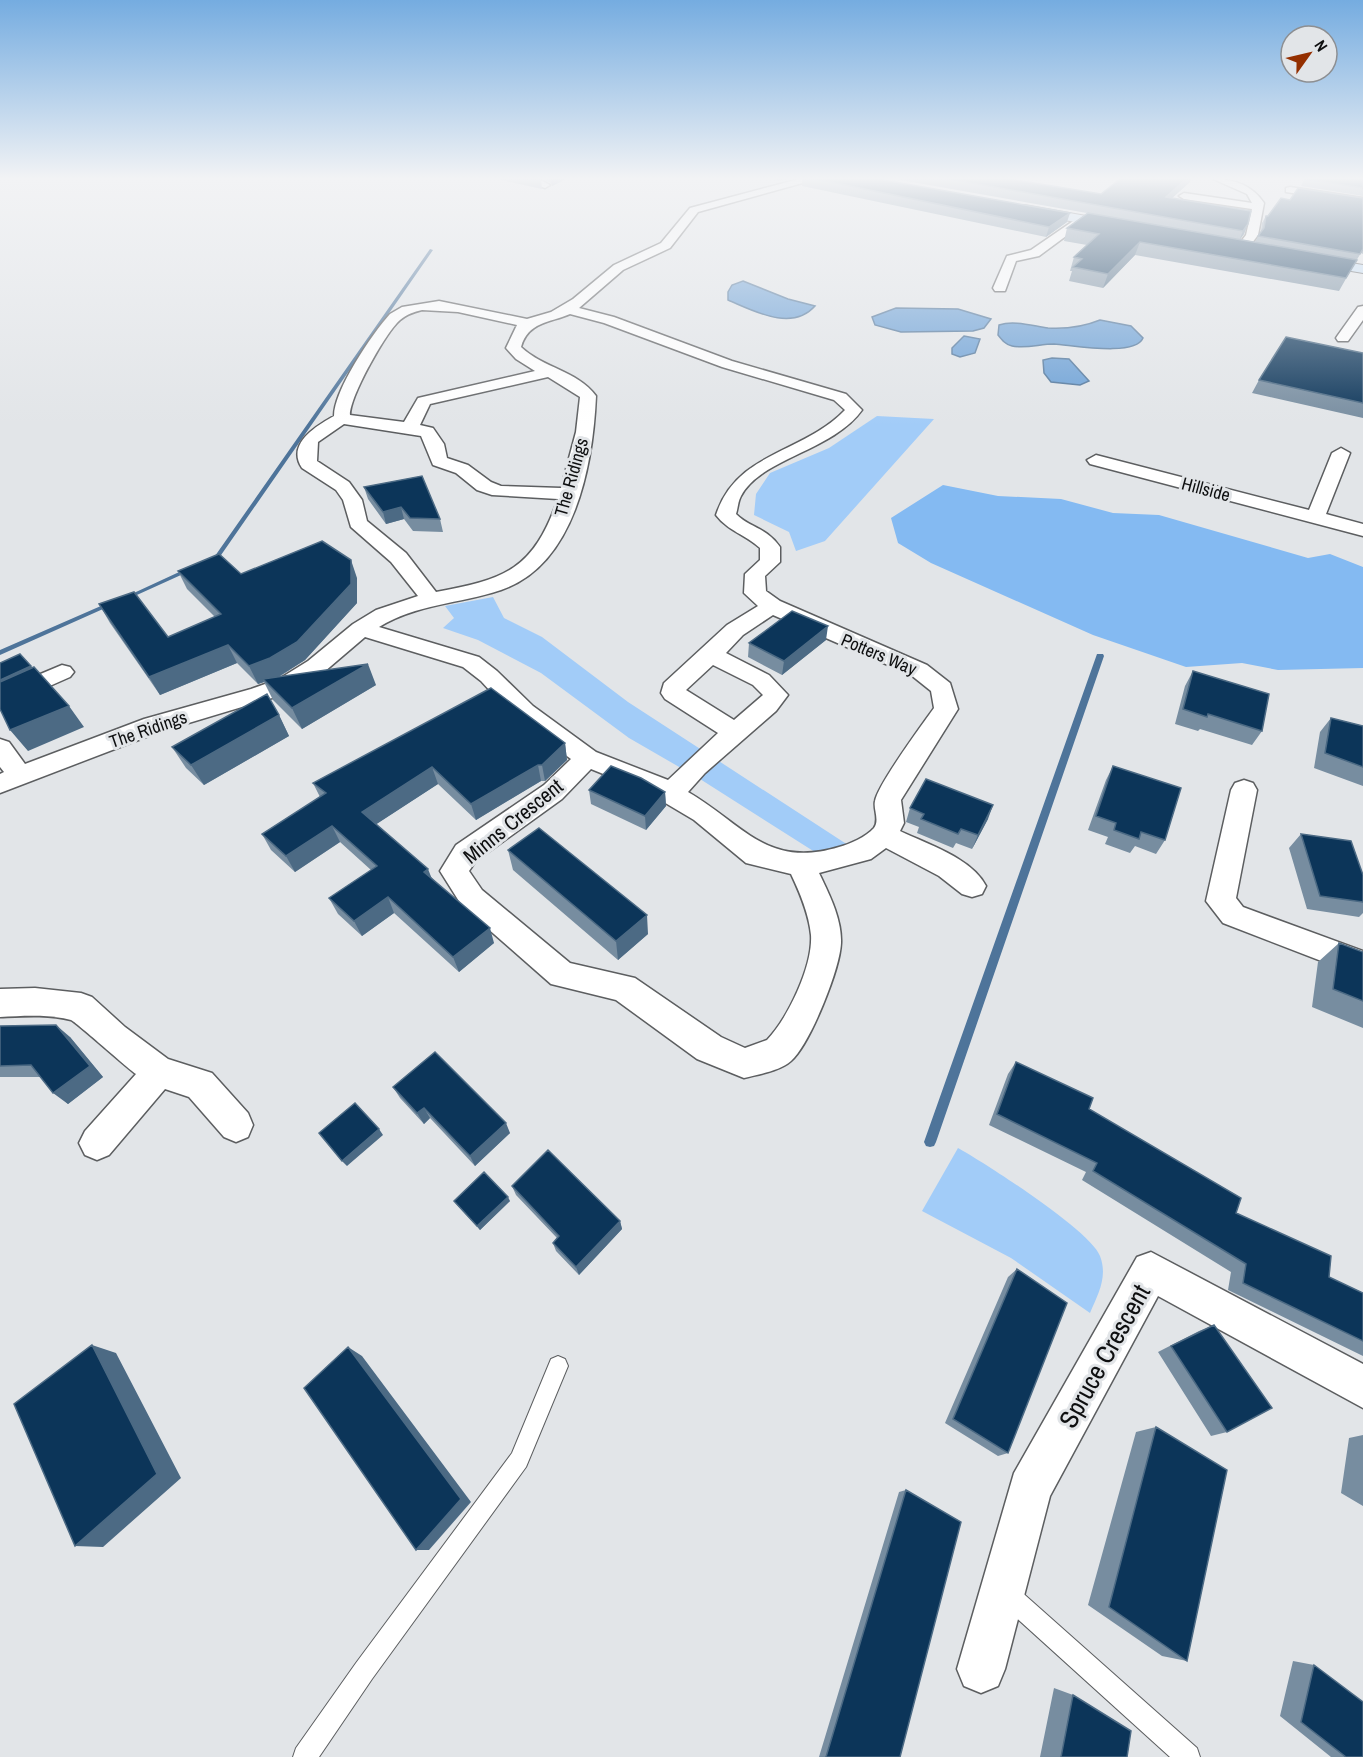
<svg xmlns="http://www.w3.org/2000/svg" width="1363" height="1757" viewBox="0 0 1363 1757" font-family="'Archivo Narrow',sans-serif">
<rect width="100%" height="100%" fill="#e2e5e8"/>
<!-- green -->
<path fill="#a2ccf8" d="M877,416L934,419L825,541L796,551L789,532L754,515L756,494L770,473L829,448Z
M493,597L504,618L542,637L628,702L848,845L818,854L700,779L629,738L541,673L478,640L443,628L454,618L445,606Z
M958,1148C985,1163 1091,1231 1100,1256C1108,1277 1098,1294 1090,1313L1011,1258L922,1211Z"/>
<!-- forest -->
<path fill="#84baf2" d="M943,485L998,496L1061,499L1113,513L1159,515L1308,558L1330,554L1363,567V668L1278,670L1242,663L1186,667L1093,635L931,563L898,543L891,518Z"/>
<!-- water -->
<path fill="#6a9fd5" stroke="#4e749a" stroke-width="1.5" d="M743,281L788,299L815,306C792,332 754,311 728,300V292L732,285Z
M896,308L958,309L991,319L984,328L973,331L901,332L875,325L872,317Z
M1100,320L1131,326L1143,338C1135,357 1072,345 1054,344C1040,344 1026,349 1012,346C1006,345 1002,340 998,335L999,325C1014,320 1033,326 1048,328C1066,329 1083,327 1100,320Z
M964,336L980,339L975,353L960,357L952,354V348Z
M1052,358L1069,359L1089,381L1080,385L1051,382L1044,373L1043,360Z"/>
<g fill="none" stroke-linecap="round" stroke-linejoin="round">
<!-- stream -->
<path fill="#4e749a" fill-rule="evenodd" d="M430,249L433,250L219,558L213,561H209V559L215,556Z
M190,567L193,569L192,570L128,599H124L123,598Z
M110,602L113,604L112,605L0,655V650Z
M1097,654H1103L1104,656L936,1142L934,1146L930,1147L926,1146L924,1142Z"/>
<!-- lane casing -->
<g stroke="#5c5e60" stroke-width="2">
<path id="lane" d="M558,1356L565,1359L568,1366L526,1467L372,1679L319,1757H293L296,1748L356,1663L512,1453L551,1359Z
M1009,1585L1017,1588L1197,1748L1200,1757H1170L1001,1604L998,1596L1001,1588Z"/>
</g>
<!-- street casing -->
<g stroke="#5c5e60" stroke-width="3">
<path id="street" d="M521,179H538L550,185L545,188Z
M799,179H817L698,212L670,248L623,270L579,308L614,317L732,361L846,394L862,410C833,451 761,458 741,496C738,501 738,508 736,514C750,528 766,527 780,547V562L765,576L766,591L780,601L927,665L950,683L958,709L901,800L904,823L900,831C927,844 972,858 986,886L982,894L972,897L962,894L939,876L886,848L871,859L819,873C829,894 842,919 841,943C840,969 810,1044 791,1061C780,1071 759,1074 744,1078L697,1059L616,1000L551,984L462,906L440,871L456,845L544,785L571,759L515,718L481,681L463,667L365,637L324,672L282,695L162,731L0,793V774L4,772L0,767V739L9,742L25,764L144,719L251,689L279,679L308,661L353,624L376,610L418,596L391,562L351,527L343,500L336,490L302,468C286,444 316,426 334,416C334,390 372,334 390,314L402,307L439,301L527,319L551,312L573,299L614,265L661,243L690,208ZM422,310L458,312L517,325L506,348L516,359L535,371L418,398L404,422L350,415C350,396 386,332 400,320C407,314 414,312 422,310ZM570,314L604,323L722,367L834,400L845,410C803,454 737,451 716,515C728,531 746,535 760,548V560L745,574L744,593L758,606L727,625L664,683L661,693L665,699L718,733L668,780L596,752L533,706L497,671L479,657L379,627C416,604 459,604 501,590C575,565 593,465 596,396C578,371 543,368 521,347C528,322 549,323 570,314ZM548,377L580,397L576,432L561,488L501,486L491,482L468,465L447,458L444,444L433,428L420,425L430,404ZM344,424L421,436L433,465L456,473L477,490L492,495L558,499C533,570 506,579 436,592L406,553L367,521L362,500L349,482L317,461L318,442ZM773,615L911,675L931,691L934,708C922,725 878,784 875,801C873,809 880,820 874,828C866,837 850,844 839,847C767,869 743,824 688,792L705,773L776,711L788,695L769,675L726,653L743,635ZM713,665L753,685L763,695L734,720L686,690ZM591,769L643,790L662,801L694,820L746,863L791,874C800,893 809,914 811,935C813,966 788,1018 767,1040L745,1048L721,1037L635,978L570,963L482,890L469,871L476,861L562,799Z
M1213,179C1234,179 1252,185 1264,203L1258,235L1246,251L1236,248L1246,235L1252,209L1184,199L1179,196L1184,193L1252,203L1247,194Z
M1290,187L1363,198V204L1286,192V188Z
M1079,217L1089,219L1039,256L1016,261L1005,291H995L993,288L1007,256L1031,250Z
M1363,306V320L1348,341H1338L1336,338L1338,335L1358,307Z
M1341,448L1350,453L1326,514L1363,524V536L1090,464L1087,460L1096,455L1309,510L1332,453Z
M62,665L70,667L74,672L70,677L0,708V691Z
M1244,780L1253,783L1257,790L1236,898L1243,907L1363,951V977L1223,923L1206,901L1231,790L1235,783Z
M35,988L81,993L92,997L125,1027L168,1059L212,1073L248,1113L253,1125L248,1137L236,1142L224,1137L189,1097L165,1089L109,1155L97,1160L85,1155L79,1143L85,1131L136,1074C126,1067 75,1021 71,1020C48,1014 23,1016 0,1017V989Z
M1151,1252L1363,1364V1408L1158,1296L1050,1496L1005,1669L998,1686L981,1693L964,1686L957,1669L1014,1473L1137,1257Z"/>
</g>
<!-- secondary casing -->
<g stroke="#5c5e60" stroke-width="2">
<path id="secondary" d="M1025,205L1125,223L1132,227L1125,231L1020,212V206Z
M1309,256L1363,265V273L1304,263L1302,260L1304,257Z"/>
</g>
<!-- lane -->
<use href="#lane" fill="#fff" fill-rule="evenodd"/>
<!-- street -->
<use href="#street" fill="#fff" fill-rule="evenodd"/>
<!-- secondary -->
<use href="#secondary" fill="#c3ddf5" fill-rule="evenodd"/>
</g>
<!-- wall -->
<path fill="#778da0" d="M496,179H541L542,189Z
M543,179H566L552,186L551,183Z
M771,179H789L781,181Z
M802,179H878L1067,222L1046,237L802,186Z
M895,179H1010L1101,194L1120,179H1191L1190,182L1172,198L1251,211L1244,234L1240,239L1255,242L1261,231L1262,223L1266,216H1268L1290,200L1363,198V254L1361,253L1356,261L1339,291L1135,255L1103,288L1069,281L1072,271H1070L1074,257L1087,245L1064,241L1067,228L1087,213Z
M1304,179H1363V196L1301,186Z
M1363,353V418L1252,393L1259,380Z
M364,487L440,519L443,532L413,531L404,519L386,524L368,499Z
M178,571L241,574L357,578V603L305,660L279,677L376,685L302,729L273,700L264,682L258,684L237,663L160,695L110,623L99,604L168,637L215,617L187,589Z
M826,640L782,675L748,657L749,643Z
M1193,671L1262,731L1252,745L1200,729L1198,731L1175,724L1185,686Z
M279,715L289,736L204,785L186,768L172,747Z
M1331,718L1363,726V786L1314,768L1320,732Z
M565,743L567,760L545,781H541L476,820L438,784L376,824L432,878L494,943L459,972L394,913L362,936L338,914L329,898L371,870L340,842L295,872L271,850L262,834L320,797L313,783Z
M1113,766L1165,840L1156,854L1135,846L1130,853L1105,844L1108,837L1088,830L1106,780Z
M589,790L665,792L666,806L646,830L591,804Z
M910,808L988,819L972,849L956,843L953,848L917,833L919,827L906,822Z
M1301,834L1363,875V913L1359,917L1307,909L1289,848Z
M508,850L648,934L618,960L513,870Z
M1339,943L1363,952V1028L1312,1007L1318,962Z
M0,1026L70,1037L103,1077L68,1104L40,1077H0Z
M1016,1062L1089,1109L1329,1277L1363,1293V1356L1228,1290L1231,1272L1082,1180L1086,1172L989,1125L1008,1074Z
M393,1087L510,1133L475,1166L430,1118L424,1124L400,1098Z
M512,1186L620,1221L622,1229L579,1275L556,1251L553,1243L557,1238L516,1195Z
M454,1201H510L480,1230L457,1205Z
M1017,1269L1008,1453L998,1456L945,1423L1008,1277Z
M1214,1325L1227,1432L1211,1436L1158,1352L1199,1331Z
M1156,1427L1187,1661L1162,1656L1088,1605L1136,1432Z
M1363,1435V1506L1341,1493L1349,1438Z
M906,1490L900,1757H819L899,1492Z
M1293,1661L1314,1665L1363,1757H1331L1280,1716Z
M1054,1688L1073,1695L1127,1757H1040Z"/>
<!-- shaded-wall -->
<path fill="#4c6a84" d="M551,179H566L552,186Z
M1186,179H1191L1190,182L1162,207L1166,197Z
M1070,213L1067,222L1046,237L1049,227Z
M1248,224L1244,234L1239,241L1243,231Z
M1140,242L1135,255L1103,288L1108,274Z
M401,507L404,519L386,524L383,512Z
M351,560L357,578V603L305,660L278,677L263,679L264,682L258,684L249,666Z
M828,626L826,640L782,675L784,661Z
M228,645L237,663L160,695L149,677Z
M368,664L376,685L302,729L292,708Z
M31,666L36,673L0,690V680Z
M69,706L84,727L28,751L10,730Z
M279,715L289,736L204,785L191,765Z
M565,743L567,760L545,781L542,765Z
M538,765L541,781L476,820L471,804Z
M432,767L438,784L369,829L362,812Z
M665,792L666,806L646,830L645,816Z
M993,805L988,819L972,849L978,835Z
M332,826L340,842L295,872L286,856Z
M428,869L434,884L424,872Z
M388,897L394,913L362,936L354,921Z
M647,915L648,934L618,960L616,941Z
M490,928L494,943L459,972L453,957Z
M56,1025L70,1037L103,1077L68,1104L53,1093Z
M424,1108L430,1118L424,1124L417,1113Z
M506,1123L510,1133L475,1166L470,1156Z
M379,1129L383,1135L347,1166L342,1161Z
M508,1197L510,1201L480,1230L477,1226Z
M620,1221L622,1229L579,1275L576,1267Z
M92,1345L116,1353L181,1478L103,1547L75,1546Z
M348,1347L362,1356L471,1502L429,1550H416Z"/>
<!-- building -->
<path fill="#0c3559" stroke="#4c6a84" stroke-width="1.5" d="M816,179H878L1070,213L1049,227Z
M949,179H1010L1101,194L1120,179H1186L1166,197L1251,211L1248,224L1243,231Z
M1304,179H1363V188Z
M1298,188L1363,198V249L1360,254L1258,236L1264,228L1266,216H1268L1281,198L1290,200Z
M1088,213L1357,260L1346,278L1140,242L1108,274L1073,267L1082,259L1074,257L1099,234L1067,228Z
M1286,337L1363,353V403L1259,380Z
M422,476L440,519L410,518L401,507L383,512L364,487Z
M322,541L351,560V584L297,642L270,658L249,666L228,645L149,677L99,604L134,592L168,637L221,614L178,571L219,554L241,574Z
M792,611L828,626L784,661L749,643Z
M20,654L31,666L0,680V663Z
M368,664L292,708L263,679Z
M34,667L69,706L10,730L0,709V682Z
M1193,671L1269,694L1262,731L1208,714L1207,717L1183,709Z
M491,688L565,743L542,765H538L471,804L432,767L362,812L428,869L424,872L490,928L453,957L388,897L354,921L329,898L377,866L332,826L286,856L262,834L326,793L313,783Z
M267,694L279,715L191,765L172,747Z
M1331,718L1363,726V767L1325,753Z
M611,766L641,778L665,792L645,816L589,790Z
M1113,766L1181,788L1165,840L1141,832L1139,839L1114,830L1116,823L1096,816Z
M926,779L993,805L978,835L961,829L958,834L921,819L924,814L910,808Z
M539,828L647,915L616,941L508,850Z
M1301,834L1351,841L1363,875V902L1320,896Z
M1339,943L1363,952V1001L1333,989Z
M56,1025L90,1066L53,1093L31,1065L0,1066V1026Z
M435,1052L506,1123L470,1156L424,1108L417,1113L393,1087Z
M1016,1062L1093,1098L1089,1109L1241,1198L1236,1213L1331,1256L1329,1277L1363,1293V1341L1243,1283L1246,1264L1093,1171L1097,1163L997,1114Z
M355,1103L379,1129L342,1161L319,1133Z
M548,1150L620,1221L576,1267L553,1243L559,1236L512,1186Z
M484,1172L508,1197L477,1226L454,1201Z
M1017,1269L1067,1303L1008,1453L953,1419Z
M1214,1325L1272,1408L1227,1432L1171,1346Z
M92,1345L157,1474L75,1546L14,1404Z
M348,1347L461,1499L416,1550L304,1388Z
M1156,1427L1227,1470L1187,1661L1109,1607Z
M906,1490L961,1522L900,1757H826Z
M1314,1665L1363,1702V1757H1346L1301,1722Z
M1073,1695L1131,1731L1127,1757H1061Z"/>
<!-- sky -->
<linearGradient id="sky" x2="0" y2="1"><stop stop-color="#75ace0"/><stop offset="0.42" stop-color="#f2f3f5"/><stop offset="1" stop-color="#f2f3f5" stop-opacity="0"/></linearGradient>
<rect width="1363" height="425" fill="url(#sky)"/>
<g text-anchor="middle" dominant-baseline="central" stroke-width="6" stroke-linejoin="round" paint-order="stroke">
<!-- far-street labels -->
<g font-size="18" fill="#0e0f10" stroke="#e2e5e8">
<text transform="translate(571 477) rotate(-74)">The Ridings</text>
<text transform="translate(1206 489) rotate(15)">Hillside</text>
<text transform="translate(879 654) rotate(23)">Potters Way</text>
<text transform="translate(148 729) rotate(-19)">The Ridings</text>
</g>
<!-- street labels -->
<g font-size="21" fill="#0e0f10" stroke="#e2e5e8">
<text transform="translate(513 821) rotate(-39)">Minns Crescent</text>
</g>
<!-- near-street labels -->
<g font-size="26" fill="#0e0f10" stroke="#e2e5e8">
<text transform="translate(1104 1356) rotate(-61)">Spruce Crescent</text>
</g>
</g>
<!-- north arrow -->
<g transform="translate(1309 54) rotate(56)"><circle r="28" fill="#e2e5e8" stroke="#8d8f92" stroke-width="1.5"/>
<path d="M0-4.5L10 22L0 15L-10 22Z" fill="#942f00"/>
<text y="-9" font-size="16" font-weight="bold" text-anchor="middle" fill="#0e0f10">N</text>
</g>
</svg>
